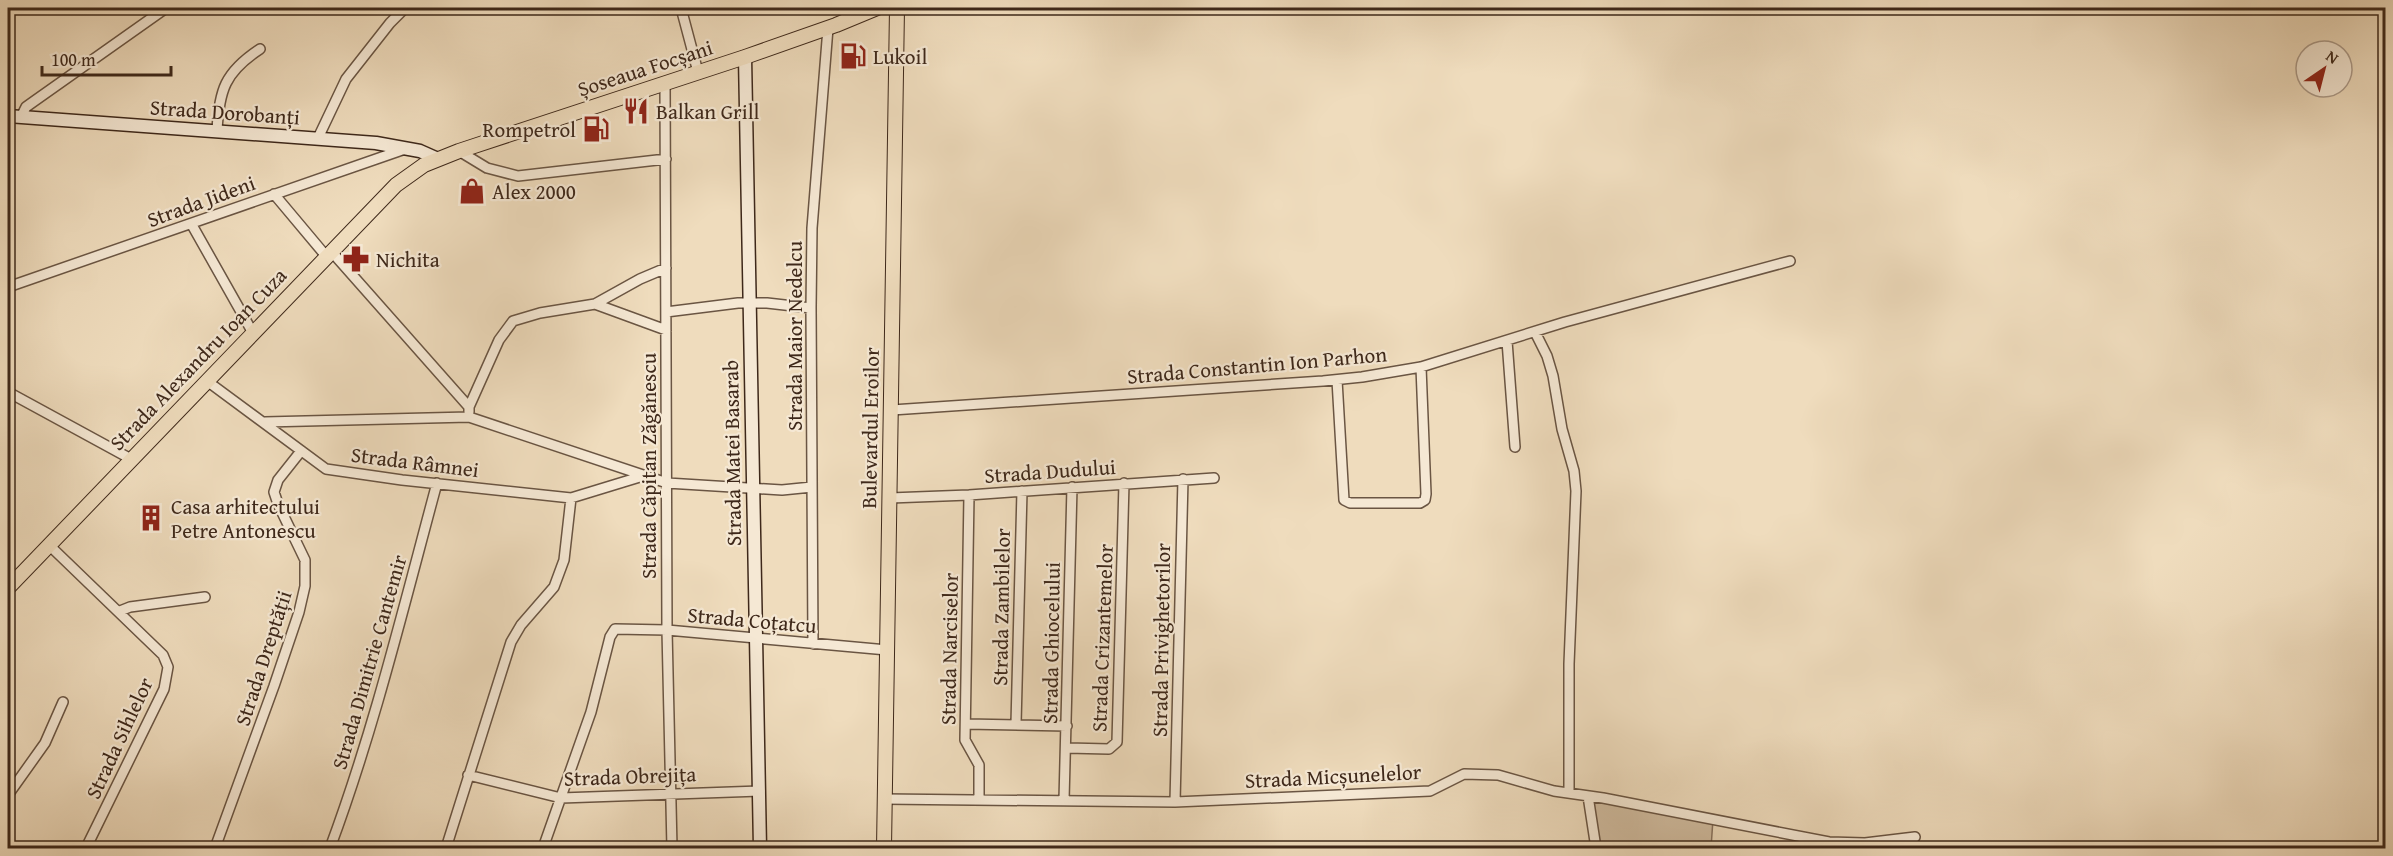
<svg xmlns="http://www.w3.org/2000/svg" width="2393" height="856" viewBox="0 0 2393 856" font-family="'Gentium Book Plus',serif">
<rect width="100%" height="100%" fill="#efdcbd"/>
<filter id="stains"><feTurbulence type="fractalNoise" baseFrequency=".00333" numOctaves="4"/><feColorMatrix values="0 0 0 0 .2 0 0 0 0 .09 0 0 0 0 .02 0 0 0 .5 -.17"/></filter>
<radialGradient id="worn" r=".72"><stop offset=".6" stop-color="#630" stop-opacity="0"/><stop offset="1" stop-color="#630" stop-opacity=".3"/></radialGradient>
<!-- green -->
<path fill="#d1bda1" stroke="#88725e" stroke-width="1.5" d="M1588,796L1713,819L1711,848H1596Z"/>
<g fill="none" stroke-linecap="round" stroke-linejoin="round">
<!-- street casing -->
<g stroke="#6a5543" stroke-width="12">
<path id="street" d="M681,8L698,72
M665,83L667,630L672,848
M21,117L26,107L33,102L166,8
M217,131C219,90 225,72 260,49
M318,138L346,79L390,23L405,8
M459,151L487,168L518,176L666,159
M274,194L326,256
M192,225L253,333
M331,251L469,407V412
M8,287L405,149
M595,304L666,330
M666,312L738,303H767L811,308
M1535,332L1547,356L1553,376L1562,429L1574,471L1576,491L1569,664V793
M1507,341L1515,447
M1337,380L1344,500L1350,503H1420L1425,500L1426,494L1421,367
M207,381L326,469L402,480L571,498L643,476
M8,392L131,459
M469,407L499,340L513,321L540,313L595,304L640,279L666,268
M892,410L1323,381L1362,377L1421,367L1565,322L1790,261
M265,422L469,417L667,483L782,490L812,487
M969,495L965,740L979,765V800
M890,498L969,495L1214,478
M49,545L163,655L168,667L164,689L86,848
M120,611L130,607L205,597
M813,644L811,308L812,228L828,28
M966,724L1067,726
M1016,724L1022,491
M1067,748L1109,749L1117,742L1124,483
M468,775L561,798L760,791
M8,795L45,743L63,702
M1588,796L1596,848
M884,799L1175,802L1430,791L1464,774L1498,775L1554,791L1603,798L1829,842L1865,843L1915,837
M1064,800L1072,487
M1175,802L1183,479
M215,848L274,686L299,612L305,586V560L278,504L274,492L278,480L301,451
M330,848C374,730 404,605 437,483
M446,848L511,642L521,625L554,587L564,560L571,498
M543,848L591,712L610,637L615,629L667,630L887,650"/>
</g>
<!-- secondary casing -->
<g stroke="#3e281a" stroke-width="15">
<path id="secondary" d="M745,57L760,848
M8,116L376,143L420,151L438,159"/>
</g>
<!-- primary casing -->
<g stroke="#3e281a" stroke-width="16">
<path id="primary" d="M8,588L396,185L424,165L459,151L745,57L836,25L877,8
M884,848L897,8"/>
</g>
<!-- street -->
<use href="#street" stroke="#f5e8d4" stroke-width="9"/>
<!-- secondary -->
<use href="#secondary" stroke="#f5e8d4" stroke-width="12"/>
<!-- primary -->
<use href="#primary" stroke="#efdcbd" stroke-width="14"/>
</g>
<!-- icons -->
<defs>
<g id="fuel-bare" transform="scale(2.07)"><path d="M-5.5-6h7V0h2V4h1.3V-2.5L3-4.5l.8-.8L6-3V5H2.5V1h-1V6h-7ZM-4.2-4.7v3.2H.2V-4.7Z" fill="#8f2418" stroke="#f5e8d4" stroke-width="2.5" paint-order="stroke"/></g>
<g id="restaurant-bare" transform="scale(2.07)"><path d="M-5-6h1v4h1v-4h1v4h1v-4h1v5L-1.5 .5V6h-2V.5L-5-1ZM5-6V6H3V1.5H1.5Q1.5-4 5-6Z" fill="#8f2418" stroke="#f5e8d4" stroke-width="2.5" paint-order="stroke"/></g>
<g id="shop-bare" transform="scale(2.07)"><path d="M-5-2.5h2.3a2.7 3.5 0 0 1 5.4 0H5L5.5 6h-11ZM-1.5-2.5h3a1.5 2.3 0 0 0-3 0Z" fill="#8f2418" stroke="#f5e8d4" stroke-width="2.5" paint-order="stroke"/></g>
<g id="pharmacy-bare" transform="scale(2.07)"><path d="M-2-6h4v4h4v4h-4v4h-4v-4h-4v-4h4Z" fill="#8f2418" stroke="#f5e8d4" stroke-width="2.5" paint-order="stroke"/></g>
<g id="building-bare" transform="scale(2.07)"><path d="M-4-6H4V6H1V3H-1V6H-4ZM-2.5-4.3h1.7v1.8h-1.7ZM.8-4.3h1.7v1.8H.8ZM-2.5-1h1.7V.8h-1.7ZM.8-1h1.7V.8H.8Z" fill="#8f2418" stroke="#f5e8d4" stroke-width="2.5" paint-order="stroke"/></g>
</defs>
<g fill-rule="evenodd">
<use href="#fuel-bare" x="853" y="56"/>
<use href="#restaurant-bare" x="636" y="111"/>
<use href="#fuel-bare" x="596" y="129"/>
<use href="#shop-bare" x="472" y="191"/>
<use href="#pharmacy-bare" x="356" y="259"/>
<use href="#building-bare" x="151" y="518"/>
</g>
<g text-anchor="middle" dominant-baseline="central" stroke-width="4.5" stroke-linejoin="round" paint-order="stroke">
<!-- poi labels -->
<g font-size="21" fill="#3e281a" stroke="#f5e8d4" text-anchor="start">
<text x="873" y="56">Lukoil</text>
<text x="656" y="111">Balkan Grill</text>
<text x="576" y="129" text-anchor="end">Rompetrol</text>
<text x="492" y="191">Alex 2000</text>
<text x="376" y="259">Nichita</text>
<text x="171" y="506">Casa arhitectului<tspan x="171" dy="24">Petre Antonescu</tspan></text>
</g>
<!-- street labels -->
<g font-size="21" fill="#3e281a" stroke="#f5e8d4">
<text transform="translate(645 68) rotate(-18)">Șoseaua Focșani</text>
<text transform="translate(225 112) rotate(4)">Strada Dorobanți</text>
<text transform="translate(201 201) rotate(-20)">Strada Jideni</text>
<text transform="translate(794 336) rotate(-90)">Strada Maior Nedelcu</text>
<text transform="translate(198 359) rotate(-46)">Strada Alexandru Ioan Cuza</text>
<text transform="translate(1257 365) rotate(-5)">Strada Constantin Ion Parhon</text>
<text transform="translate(870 428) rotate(-89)">Bulevardul Eroilor</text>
<text transform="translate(732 453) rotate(-91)">Strada Matei Basarab</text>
<text transform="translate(415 462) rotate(7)">Strada Râmnei</text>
<text transform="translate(648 466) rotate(-90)">Strada Căpitan Zăgănescu</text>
<text transform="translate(1050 471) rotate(-4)">Strada Dudului</text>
<text transform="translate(1001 607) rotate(-89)">Strada Zambilelor</text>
<text transform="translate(752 620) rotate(5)">Strada Coțatcu</text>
<text transform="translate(1102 638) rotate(-88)">Strada Crizantemelor</text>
<text transform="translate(1161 640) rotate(-89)">Strada Privighetorilor</text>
<text transform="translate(1051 643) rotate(-89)">Strada Ghiocelului</text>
<text transform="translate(949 649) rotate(-89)">Strada Narciselor</text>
<text transform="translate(263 658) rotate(-72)">Strada Dreptății</text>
<text transform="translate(369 662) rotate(-74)">Strada Dimitrie Cantemir</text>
<text transform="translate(119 738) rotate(-65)">Strada Sihlelor</text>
<text transform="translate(630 776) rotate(-2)">Strada Obrejița</text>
<text transform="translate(1333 776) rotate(-3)">Strada Micșunelelor</text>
</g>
</g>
<!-- margin -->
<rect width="2393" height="856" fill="none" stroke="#efdcbd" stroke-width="30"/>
<rect x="9" y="9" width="2375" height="838" fill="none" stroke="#3e281a" stroke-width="3"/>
<rect x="15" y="15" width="2363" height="826" fill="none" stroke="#3e281a" stroke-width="1.5"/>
<!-- north arrow -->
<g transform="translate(2324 69) rotate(35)"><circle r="28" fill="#f5e8d4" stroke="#ac9b8a" stroke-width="1.5"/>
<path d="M0-4.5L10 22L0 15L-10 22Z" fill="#8f2418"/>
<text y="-9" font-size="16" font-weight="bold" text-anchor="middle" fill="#3e281a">N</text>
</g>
<!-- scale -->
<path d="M42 66v9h129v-9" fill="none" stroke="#3e281a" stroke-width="3"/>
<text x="51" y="66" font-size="18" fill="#3e281a" stroke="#f5e8d4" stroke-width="4.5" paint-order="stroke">100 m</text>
<rect width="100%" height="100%" filter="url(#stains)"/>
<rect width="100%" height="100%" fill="url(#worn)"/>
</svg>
